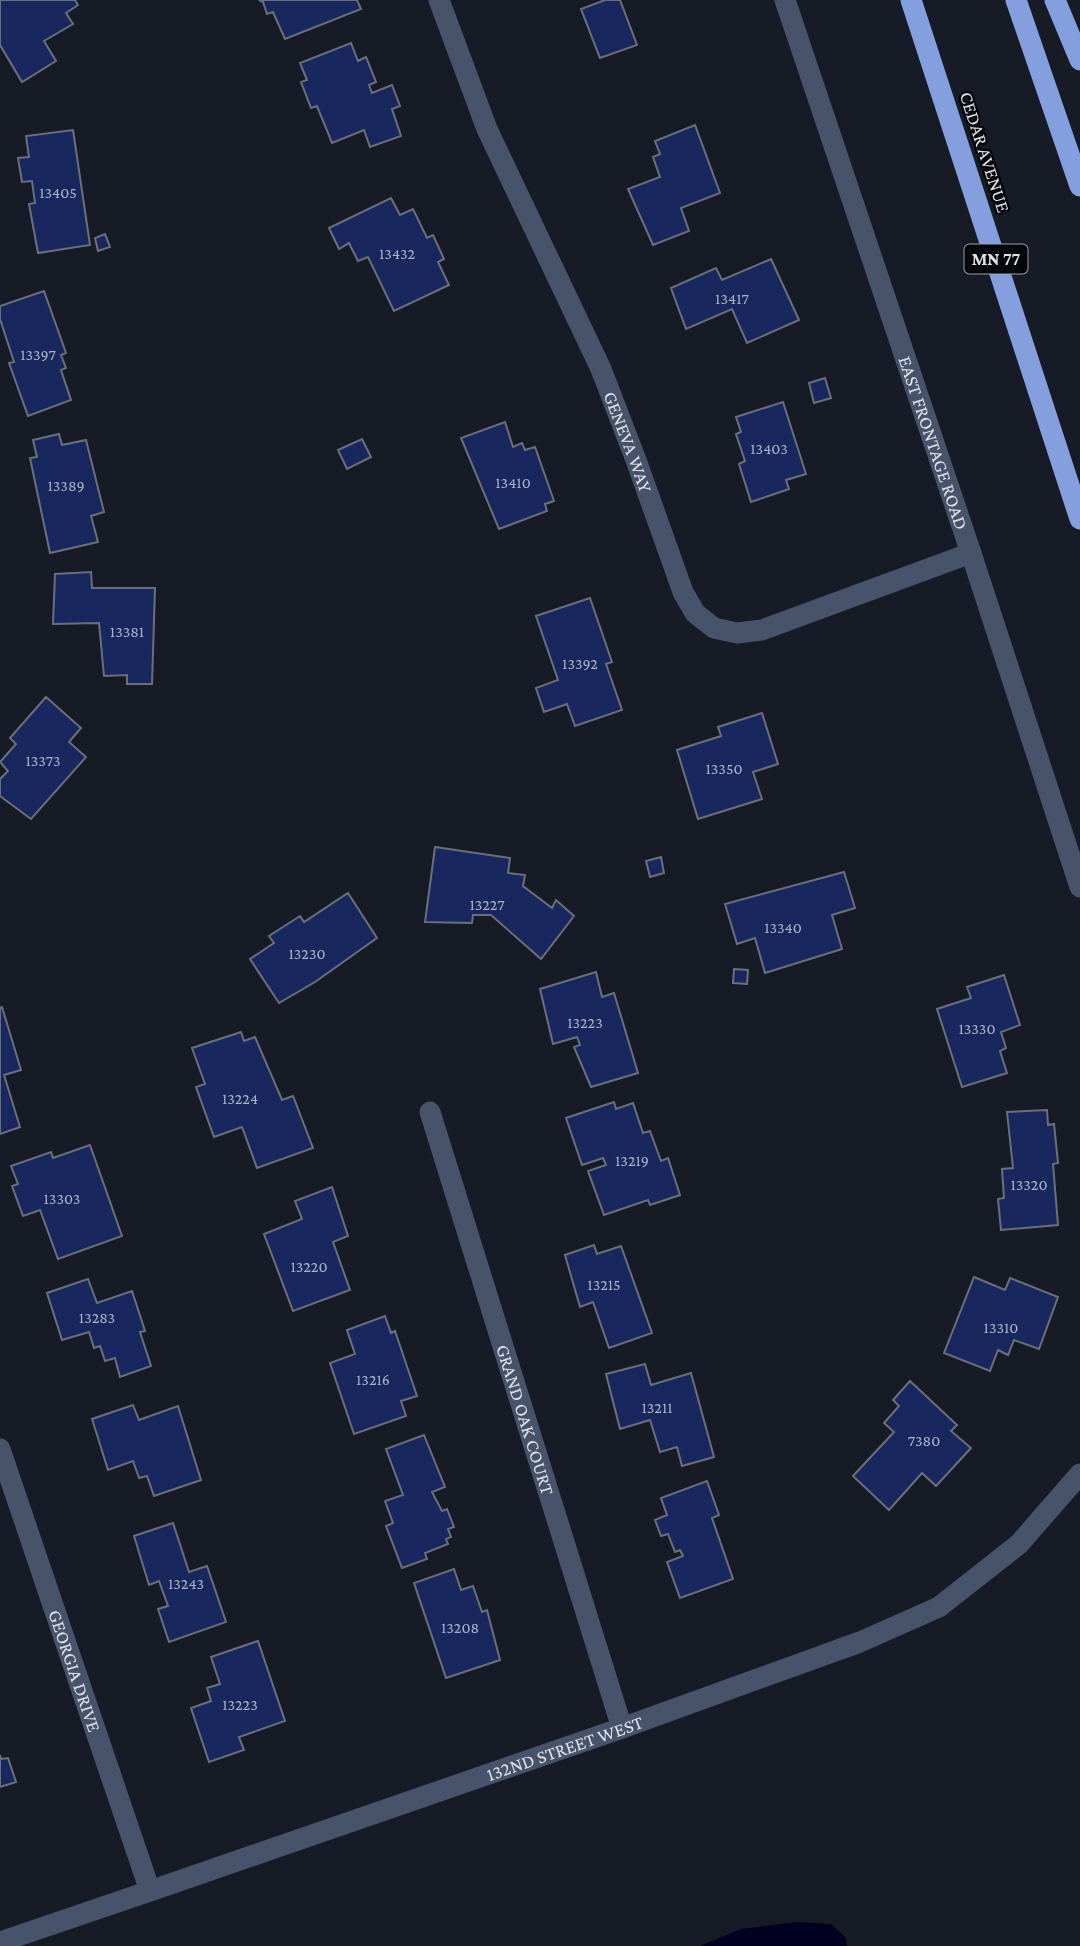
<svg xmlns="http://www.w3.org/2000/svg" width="1080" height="1946" viewBox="0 0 1080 1946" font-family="'Crimson Pro',serif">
<rect width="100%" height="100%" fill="#171b25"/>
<!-- water -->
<path fill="#010023" d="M797,1922L831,1924L846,1938L847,1946H700L741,1929Z"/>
<!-- building -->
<path fill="#18285e" stroke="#6a6f7c" stroke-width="2" d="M0,0H75L78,5L66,13L73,24L44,41L56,61L22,82L0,45Z
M259,0H357L361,9L285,39L273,12L267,14L263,2Z
M605,0H620L637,45L600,58L581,9Z
M351,43L358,61L366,57L376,82L369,85L372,93L392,85L400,106L392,109L401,136L370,147L364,130L332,143L317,106L311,108L301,82L307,80L300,63Z
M695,125L720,193L681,208L689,231L653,245L628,189L660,177L653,157L660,154L655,141Z
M73,130L90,245L38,253L29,204L35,203L32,181L22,182L18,158L29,157L26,136Z
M391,198L400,215L413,209L427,238L433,235L444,259L438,262L449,285L394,311L368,257L358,261L349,243L339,249L329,228Z
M105,234L110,247L98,251L95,238Z
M771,259L799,320L747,343L732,309L686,329L671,288L716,268L722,280Z
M44,291L66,353L61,355L66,368L61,370L71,400L28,416L9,363L14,362L0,319V306Z
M825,378L831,398L814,403L809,383Z
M783,402L806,474L786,480L789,489L751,502L739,464L745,461L736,434L741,432L736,417Z
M505,422L513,447L522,443L525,450L535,447L554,501L545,504L547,511L499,529L461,438Z
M59,434L62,445L86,440L104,512L91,516L98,542L50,553L30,458L37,457L33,440Z
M362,439L371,457L347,469L338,450Z
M91,572L92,588H155L152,684H127V675L104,676L99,623L53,624L55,574Z
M590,598L612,662L606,664L622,710L575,726L567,704L544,712L536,688L558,680L536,616Z
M46,697L81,728L69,742L86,757L31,819L0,796V779L8,771L0,762L16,744L10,738Z
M762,713L778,764L753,772L762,799L698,819L677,750L721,736L718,727Z
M435,847L510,858L508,873L525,875L523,886L552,908L556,900L574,916L541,959L491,915H473L472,923L425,922Z
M661,857L664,873L650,877L646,861Z
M844,872L855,908L832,915L842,949L765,973L755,938L737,944L725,904Z
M348,893L377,938L315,982L279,1003L250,959L274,943L269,936L300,916L304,922Z
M734,969L748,970L747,984L733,983Z
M596,972L602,997L614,993L638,1073L591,1087L574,1047L580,1045L577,1037L553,1044L540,989Z
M1004,975L1020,1025L1001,1032L1006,1048L1000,1051L1007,1073L962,1087L937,1009L971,998L967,987Z
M2,1007L21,1070L4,1075L20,1127L0,1134V1008Z
M241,1032L244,1041L255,1037L282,1100L293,1096L313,1148L257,1168L242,1127L214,1137L196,1087L205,1084L192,1048Z
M614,1102L616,1109L633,1103L643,1133L650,1131L661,1161L668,1158L680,1195L650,1205L648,1200L604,1215L588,1171L606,1165L603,1158L582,1165L566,1118Z
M1047,1110L1048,1125L1054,1124L1058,1163L1053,1164L1058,1225L1001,1230L998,1199L1004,1198L1002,1169L1013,1168L1007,1112Z
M90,1145L122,1236L58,1259L40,1210L23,1216L12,1186L18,1184L11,1166L51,1152L53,1158Z
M332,1187L348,1236L333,1242L350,1290L293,1311L264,1234L302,1219L295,1201Z
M594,1245L597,1254L621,1246L652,1333L609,1348L593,1302L580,1307L565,1255Z
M974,1277L1005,1290L1010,1278L1058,1297L1039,1349L1014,1340L1008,1355L998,1350L990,1371L944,1353Z
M88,1279L97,1303L132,1291L145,1331L140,1332L151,1366L120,1377L115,1358L105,1361L100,1346L94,1348L89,1332L62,1340L47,1293Z
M385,1316L391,1333L395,1331L417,1396L401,1401L406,1416L354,1434L330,1363L355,1354L347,1330Z
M645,1364L651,1385L691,1373L714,1457L682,1466L677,1447L660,1452L650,1420L620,1429L606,1374Z
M910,1381L957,1425L951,1431L971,1448L936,1486L922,1473L889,1510L853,1476L894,1432L884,1423L899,1406L893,1400Z
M133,1405L139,1420L178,1406L201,1480L154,1496L147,1476L139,1478L133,1461L108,1470L92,1419Z
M424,1435L445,1487L432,1492L442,1511L447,1509L454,1527L448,1529L451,1537L446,1539L448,1544L425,1553L427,1559L402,1568L386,1526L393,1523L385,1501L403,1495L386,1449Z
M707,1481L719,1515L712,1518L733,1579L680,1598L667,1562L683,1556L680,1550L675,1552L668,1534L661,1536L655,1520L667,1515L661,1498Z
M173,1523L189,1572L207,1566L226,1622L169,1642L158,1609L168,1606L159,1581L149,1585L134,1536Z
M454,1569L461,1590L473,1586L482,1612L487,1610L500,1660L446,1678L414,1583Z
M258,1641L285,1721L239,1737L244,1750L209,1762L191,1708L211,1701L207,1688L220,1684L211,1657Z
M0,1755L1,1759L8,1758L16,1782L0,1787Z"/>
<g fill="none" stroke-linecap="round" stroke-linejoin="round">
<!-- street -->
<g stroke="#47526b" stroke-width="21">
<path id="s1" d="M439,0L487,129L601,369L636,460L683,592L695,613L714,628L737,633L762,630L971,553"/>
<path id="s2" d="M785,0L971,553L1080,887"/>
<path id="s3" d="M430,1112L622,1728"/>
<path id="s4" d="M0,1449L150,1891"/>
<path id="s5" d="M0,1942L150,1891L622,1728L860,1642L939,1607L1019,1544L1080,1474"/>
</g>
<!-- highway -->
<path stroke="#849ede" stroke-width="21" d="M911,0L1080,519
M1016,0L1080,186
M1055,0L1080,60"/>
</g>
<g text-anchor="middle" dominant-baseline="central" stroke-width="5" stroke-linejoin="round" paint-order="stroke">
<!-- number labels -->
<g font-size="16" fill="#adb4c6">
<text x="58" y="192">13405</text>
<text x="397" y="253">13432</text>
<text x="732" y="298">13417</text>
<text x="38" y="354">13397</text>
<text x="769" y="448">13403</text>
<text x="513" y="482">13410</text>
<text x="66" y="485">13389</text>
<text x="127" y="631">13381</text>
<text x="580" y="663">13392</text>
<text x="43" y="760">13373</text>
<text x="724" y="768">13350</text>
<text x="487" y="904">13227</text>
<text x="783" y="927">13340</text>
<text x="307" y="953">13230</text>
<text x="585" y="1022">13223</text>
<text x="977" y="1028">13330</text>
<text x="240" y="1098">13224</text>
<text x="632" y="1160">13219</text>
<text x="1029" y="1184">13320</text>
<text x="62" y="1198">13303</text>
<text x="309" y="1266">13220</text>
<text x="604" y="1284">13215</text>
<text x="97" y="1317">13283</text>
<text x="1001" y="1327">13310</text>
<text x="373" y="1379">13216</text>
<text x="657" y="1407">13211</text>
<text x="924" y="1440">7380</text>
<text x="186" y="1583">13243</text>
<text x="460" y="1627">13208</text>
<text x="240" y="1704">13223</text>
</g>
<!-- shield labels -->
<rect fill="#05060a" stroke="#9ea0a6" stroke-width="2" x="964.5" y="244.5" width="63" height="29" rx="5"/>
<g font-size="18" font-weight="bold" fill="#dfe2e9">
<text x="996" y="259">MN 77</text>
</g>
<!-- street labels -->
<g font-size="19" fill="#dfe2e9" stroke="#05060a">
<text transform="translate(985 152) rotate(72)">CEDAR AVENUE</text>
<text stroke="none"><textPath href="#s1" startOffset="481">GENEVA WAY</textPath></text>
<text stroke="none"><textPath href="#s2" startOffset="467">EAST FRONTAGE ROAD</textPath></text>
<text stroke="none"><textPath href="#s3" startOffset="322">GRAND OAK COURT</textPath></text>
<text stroke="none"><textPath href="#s4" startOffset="234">GEORGIA DRIVE</textPath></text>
<text stroke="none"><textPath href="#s5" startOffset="597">132ND STREET WEST</textPath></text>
</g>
</g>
</svg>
